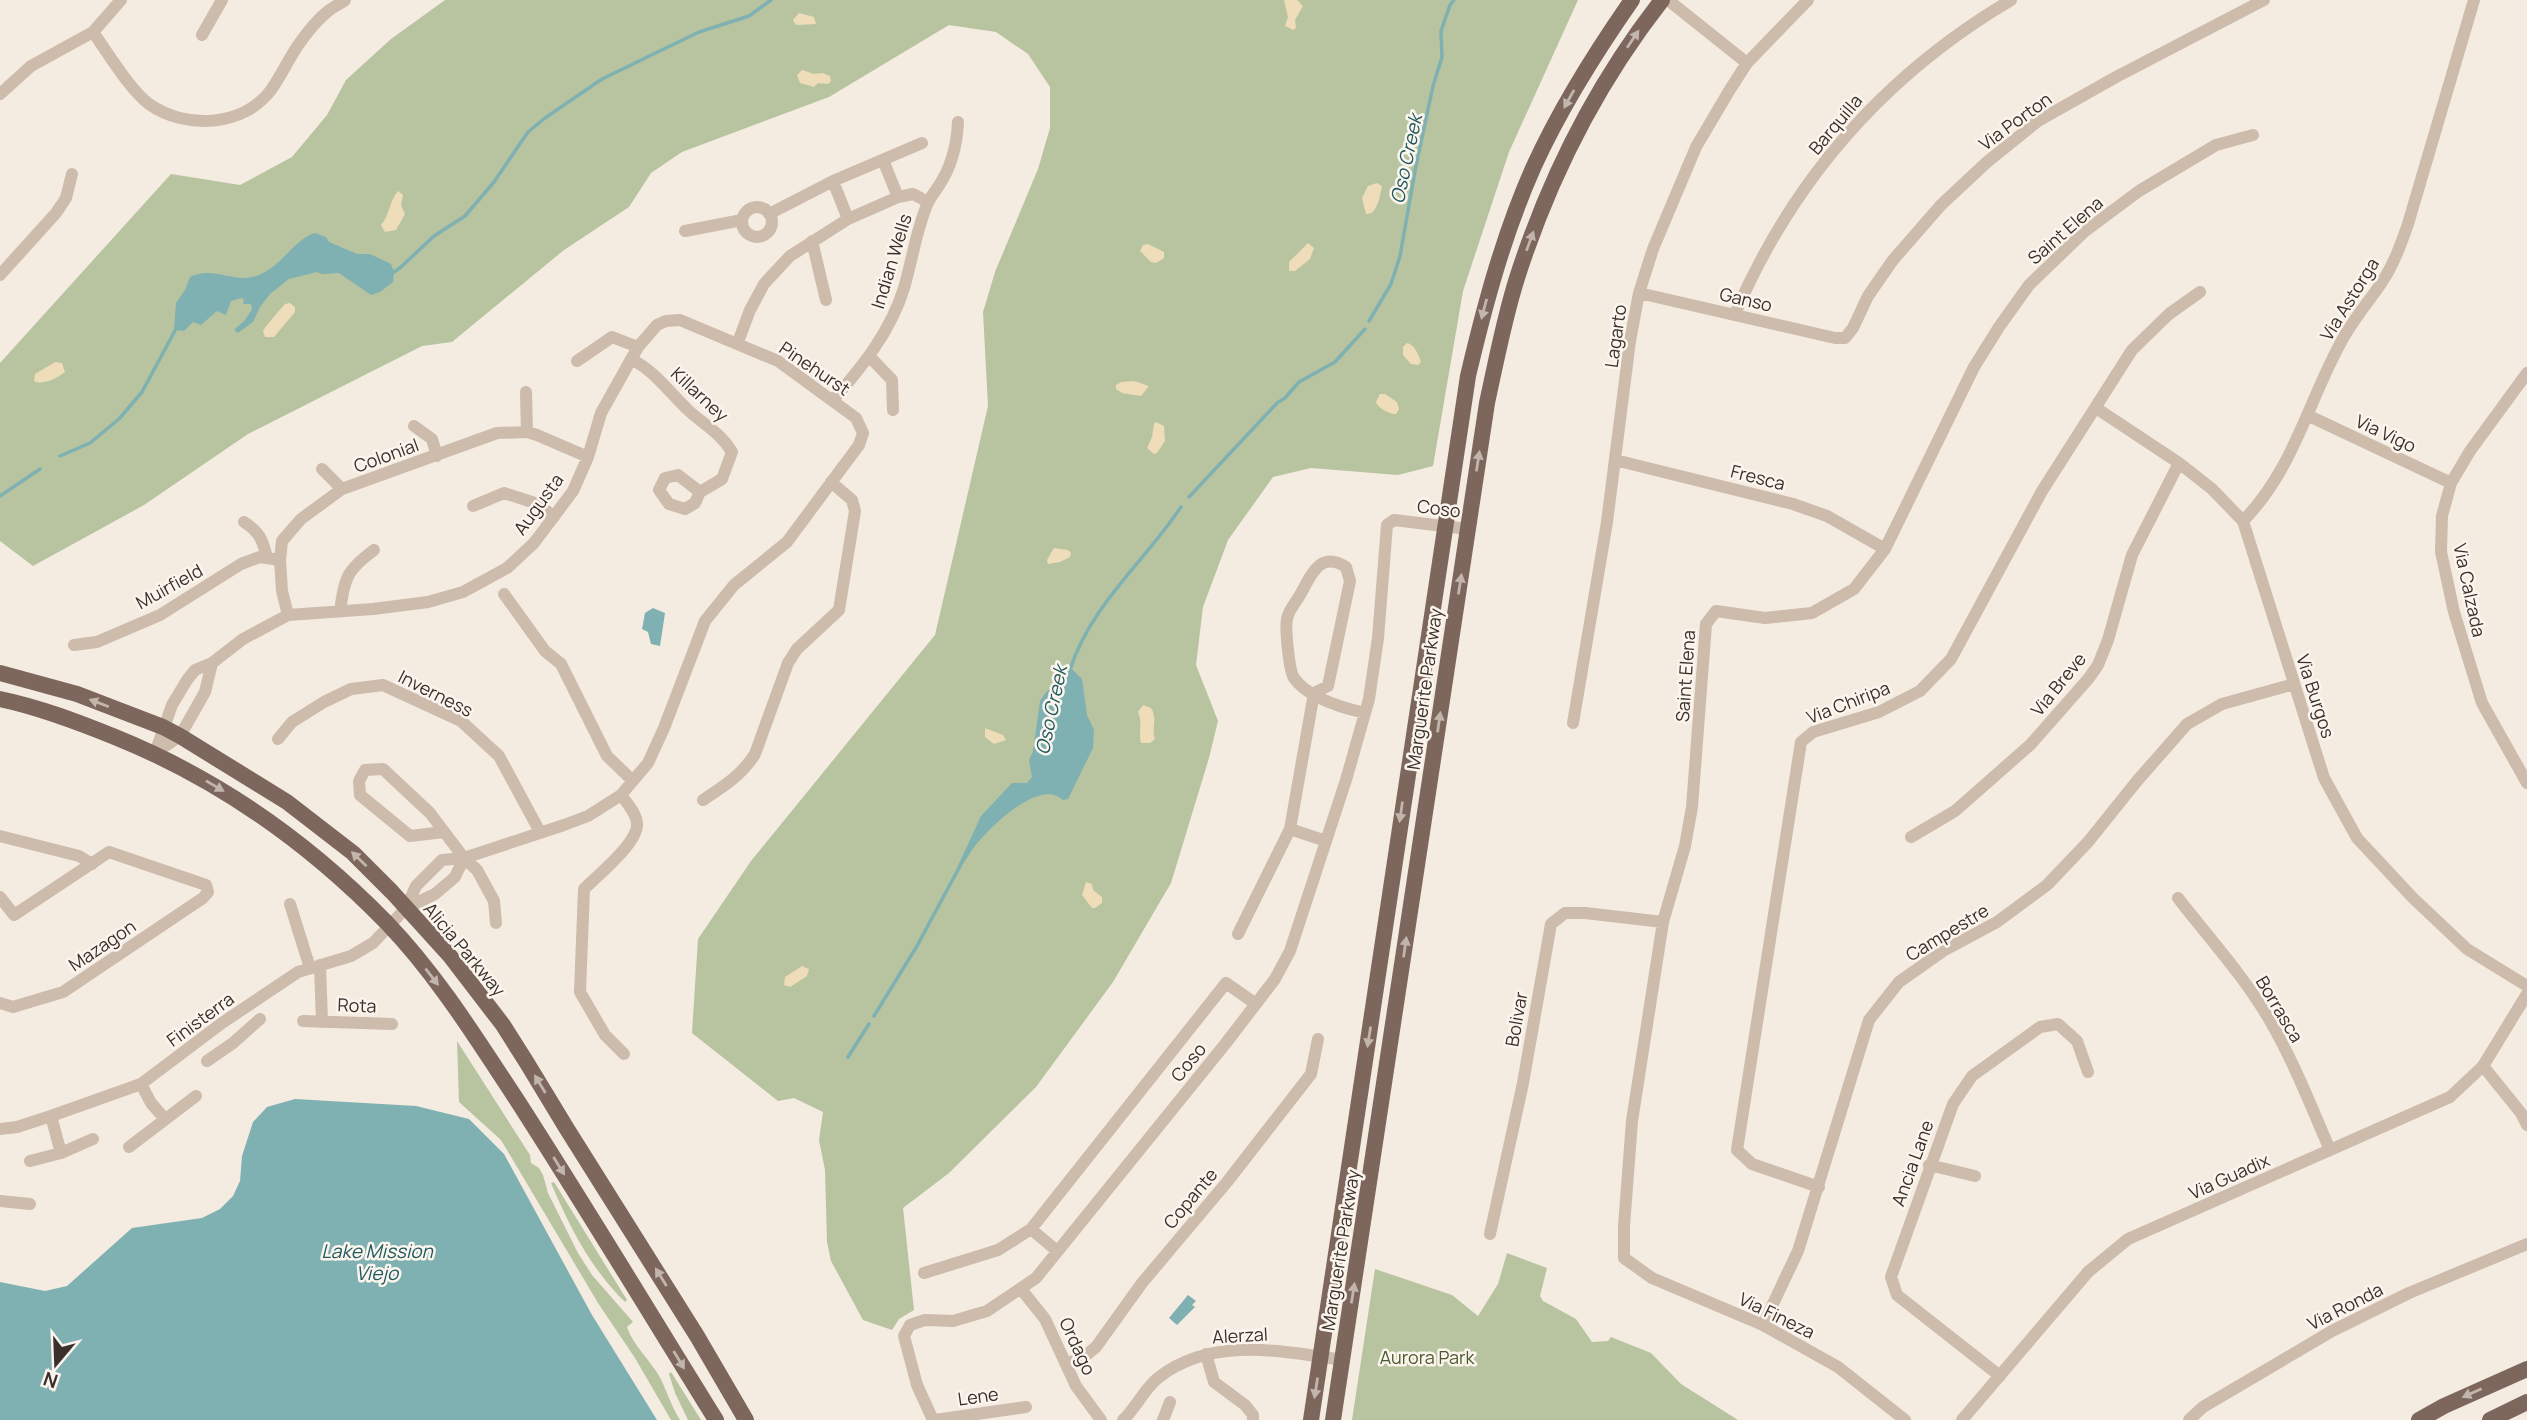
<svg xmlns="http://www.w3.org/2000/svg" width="2527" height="1420" viewBox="0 0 2527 1420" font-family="Manrope,sans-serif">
<rect width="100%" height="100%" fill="#f4ebe1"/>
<!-- green -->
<path fill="#b8c4a0" d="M445,0H1578L1509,152L1463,291L1433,466L1398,475L1311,468L1273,477L1228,540L1203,607L1196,665L1218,721L1209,758L1171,883L1113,982L1036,1087L949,1173L903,1208L914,1310L899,1319L892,1330L863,1320L831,1261L827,1242L825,1170L819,1140L823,1112L794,1098L778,1101L692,1033L698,939L751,861L935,635L988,406L983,312L995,272L1038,169L1050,128V87L1028,54L996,32L949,25L829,97L682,152L651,173L629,207L564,250L452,342L422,346L248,434L144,505L33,566L0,541V363L171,174L240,185L292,157L327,115L346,80L391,39Z
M457,1041L530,1155L531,1163L539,1168L543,1175L548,1193L578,1253L592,1275L633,1322L627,1327C633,1345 648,1358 658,1374C666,1388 670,1404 680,1420H671L635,1358L598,1303L501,1140L459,1102Z
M554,1182L627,1300L625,1302C591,1269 569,1226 551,1183Z
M1507,1253L1547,1268L1540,1296L1543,1301L1576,1319L1592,1342L1608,1341L1611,1337L1651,1353L1681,1384L1738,1420H1352L1375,1269L1452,1295L1478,1316L1498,1284Z
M671,1372L701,1420H688L675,1393L669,1374Z"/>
<!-- sand -->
<path fill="#efdcb8" d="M1284,0H1297L1303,6L1295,20L1296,28L1293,30L1285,26L1288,17Z
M799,13L814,17L816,24L796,25L793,20Z
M802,70L814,74L823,73L830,76L831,81L828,84L818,83L814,87L800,83L797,75Z
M1377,183L1382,186C1380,195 1379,205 1372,213L1366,214L1362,198L1368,186Z
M398,191L403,195L401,205L405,214L396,230L385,232L381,225C390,215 389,201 398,191Z
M1308,243L1314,248L1310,259L1295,271H1289V262Z
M1148,244L1164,252V258L1156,263L1151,262L1140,251L1143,245Z
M290,303L295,307V312L274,337H265L263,331C266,325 279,311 285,304Z
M1407,343C1414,344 1419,355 1421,362L1418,365L1411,364L1403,355V347Z
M55,362L62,363L65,372C58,378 41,386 34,381L35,374Z
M1134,381L1149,386L1141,396L1122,393L1116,389V385L1121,382Z
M1380,394H1385L1397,402L1399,409L1396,414C1390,415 1377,407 1376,402Z
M1156,422L1164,426L1165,441L1157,453L1154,454L1147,448L1152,437L1154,424Z
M1054,548L1068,550L1071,553L1070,557L1060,562L1048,564L1047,560Z
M1143,705L1151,708C1158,719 1151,728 1155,739L1150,743H1141C1138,732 1143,724 1138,712Z
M985,728L1003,735L1006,740L994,744L985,737Z
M1086,882L1092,884L1093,890L1102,897V903L1095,908H1092L1082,895Z
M802,966L809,969L807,976L790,987L784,985L785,977Z"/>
<!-- water -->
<path fill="#7fb0b2" d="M315,233L326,237L329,242L357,254H370L391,264L394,272L393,282L380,292L371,295L339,273L322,274L317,272L289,279L270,294L260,307L253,322L238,333L234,330L245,320L252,309L251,304H243L244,299L241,298L231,301L226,315L217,311L201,325L193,322L184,331L174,330L176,303L185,290L190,277C214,265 235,285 259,275C283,265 293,240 315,233Z
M653,608L665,613L660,646L651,644L648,632L642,629L645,613Z
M1070,667L1082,679L1087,715L1094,730L1093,748L1068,799L1063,800C1040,778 994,824 978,842C971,850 966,860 960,869L957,868L981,816L1012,783H1027L1032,777L1029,760L1033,751L1040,701L1046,692L1055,686L1058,670L1066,672Z
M295,1099L416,1106L469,1119L504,1154L592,1315L657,1420H0V1282L45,1291L67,1286L132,1228L202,1218L220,1209L233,1196L240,1181L242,1156L253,1122L267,1107Z
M1188,1295L1196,1301L1192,1305L1195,1307L1177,1325L1169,1318Z"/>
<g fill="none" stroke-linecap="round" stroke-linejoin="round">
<!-- stream -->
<path stroke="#7fb0b2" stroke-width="3.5" d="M390,271L394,272L401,267L434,236L465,216L494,182L528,132L545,118L602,79L699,32L749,16L771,0
M1369,321L1391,284L1400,256L1415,171L1433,86L1442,57L1441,31L1450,5L1454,0
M60,456L90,443L119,419L142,392L177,327
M0,496L40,469
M1189,497L1277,403L1285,398L1299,382L1335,362L1365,329
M1070,670C1090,606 1145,561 1181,507
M874,1016L917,946L960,866
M848,1057L869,1024"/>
<!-- minor -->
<path stroke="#cdbbac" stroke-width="12" d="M1668,0L1747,63
M93,32C107,52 130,90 149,104C186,130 243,127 271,90C281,76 289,58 299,44C306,34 317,20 327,12C333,7 340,4 345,0
M202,35L222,0
M0,94L31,66L93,32L121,0
M883,160L898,197
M833,181L848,219
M742 222a15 15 0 1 1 30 0a15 15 0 1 1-30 0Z
M769,214L833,181L922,143
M685,231L742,220
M812,241L826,300
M0,275L56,213L66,198L72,174
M1639,293L1835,338H1845L1853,328L1868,296L1893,260L1941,205L1987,162L2038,121L2116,77L2264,0
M1735,314C1793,179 1884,75 2011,0
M738,342L750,310L764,284L790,256L848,219L898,197L913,194L928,202
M869,356L892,380L893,410
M631,359C655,371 669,392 688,410C703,424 721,433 732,452L722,479L700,492L695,503L685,509L669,504L659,490L665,478L678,475L700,492
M577,361L612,337L638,347
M2527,373L2470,451L2451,483L2442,516L2441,552L2454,612L2482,703L2527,783
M526,392L527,432
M833,400C862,367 891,331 904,288C912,261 916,231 927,205C929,199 934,193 938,187C951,168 957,145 958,122
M2096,408L2179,463L2212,489L2243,521L2324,778L2357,838L2413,898L2467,949L2527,986
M2307,415L2451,483
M414,426L432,439L437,456
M1615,460L1793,504L1827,516L1885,549
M322,469L342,489
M473,506L504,493L538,504L554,517
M2243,521C2293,470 2307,405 2340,344C2351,322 2368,303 2382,282C2394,264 2401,244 2408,224L2474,0
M244,522C260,532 263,541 267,558
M504,594L545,651L561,664L607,756L633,781
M340,611C345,577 346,571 374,550
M288,615L282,591L280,560L282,541L301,519L342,489L497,433L527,432L537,435L588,457
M74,645L97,642L160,615L241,564L260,557L280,560
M1314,693L1328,686L1350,581L1346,567C1319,550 1311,576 1300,595C1296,602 1288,611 1287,619C1285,627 1289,671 1294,678C1308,698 1343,708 1365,713
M1573,723L1607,522L1630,341L1639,293L1653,249L1696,147L1729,91L1747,63L1808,0
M278,739L292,722L324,702L351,689L383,685L461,721L499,756L540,832
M155,753L172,705L187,680L195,670L212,663L243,639L288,615L373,609L428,602L463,592L507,568L534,543L573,491L588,457L601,413L638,347L657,325L666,321L680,320L778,361L856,418L863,433L859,445L787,542L734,585L705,621L664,728L648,763L621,795L588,816L564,825L464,858L442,860L416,886L406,908
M155,753L180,736L205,692L212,663
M621,795C627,803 637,814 637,824C638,843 597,876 584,889L580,992L605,1035L624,1054
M703,800C724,786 742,775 755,754L788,663L797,649L839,610L855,511L852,500L831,482
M1290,829L1326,841
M444,832L410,836L360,795L359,781L365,770L383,769L430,813L464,858L477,870L494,901L496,923
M0,836L79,856L92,864
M1911,837L1955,811L2030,745L2089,678L2098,665L2108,640L2132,555L2179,463
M0,897L14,915L109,852L206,885L208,892L203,898L63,992L13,1007L0,1003
M2178,898C2209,938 2243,975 2269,1019C2293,1060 2311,1106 2330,1150
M290,904L310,968
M1238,934L1290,829L1314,693
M320,965L322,1022
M303,1021L392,1024
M207,1061L233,1043L260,1019
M2483,1066L2521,1113L2527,1125
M141,1084L151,1103L165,1119
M51,1116L61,1153
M0,1129L17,1127L51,1116L141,1084L222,1023L298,972L351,956L373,943L406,908L435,894L455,877L464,858
M129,1147L196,1096
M30,1161L61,1153L93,1139
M1929,1165L1975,1176
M1819,1187L1752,1164L1737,1150L1801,742L1813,732L1879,712L1920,691L1951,659L2042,491L2132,350L2169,314L2200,292
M0,1201L30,1204
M1031,1229L1057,1251
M1490,1234L1523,1083L1551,924L1565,913H1585L1663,922
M924,1273L998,1250L1031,1229L1226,983L1256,1004
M1021,1289L1045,1319L1076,1386L1101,1420
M1763,1325L1798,1251L1869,1020L1899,982L1943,951L1997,922L2047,885L2088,842L2137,781L2187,724L2222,704L2294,684
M1206,1354L1214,1382L1245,1405L1253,1415V1420
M1067,1364L1085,1356L1096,1347L1142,1283L1227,1182L1311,1074L1318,1039
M2000,1376L1897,1295L1891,1277L1953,1104L1972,1076L2040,1027L2058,1024L2077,1041L2088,1072
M933,1420L917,1385L904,1336L910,1325L925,1320L953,1321L987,1311L1036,1278L1226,1043L1275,979L1290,951L1346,780L1369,699L1378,638L1387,525L1394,520L1468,529
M935,1420L1026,1407
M1123,1420C1136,1408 1144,1389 1158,1378C1211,1336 1281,1351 1343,1360
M1163,1420L1170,1402
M1905,1420L1838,1367L1763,1325L1652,1278L1624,1258V1226L1632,1121L1663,922L1685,846L1692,807L1706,624L1716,611L1765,618L1812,613L1854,589L1885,549L1974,367L1999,327L2029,285L2084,232L2139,191L2216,145L2253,135
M1962,1420L2088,1272L2128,1239L2450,1097L2483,1066L2527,994
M2189,1420L2203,1407L2332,1331L2409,1293L2527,1244"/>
<!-- major -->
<path stroke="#7d675c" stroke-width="16" d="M0,673L77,694L163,727L180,736L287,802L353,853L392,892L450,956L503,1025L527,1063L567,1129L697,1336L746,1420
M0,699C39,707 78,722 115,737C219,779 309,843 387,923C437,975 476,1038 515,1097C584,1204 649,1312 716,1420
M1311,1420L1468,376C1485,304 1504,233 1534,166C1561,107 1595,53 1632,0
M1333,1420L1487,403C1496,362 1504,319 1517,278C1549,178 1597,83 1662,0
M2419,1420L2444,1406L2527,1369
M2490,1420L2527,1402"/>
</g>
<!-- one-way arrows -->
<defs><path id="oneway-solid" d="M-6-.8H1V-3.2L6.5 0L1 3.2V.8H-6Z" transform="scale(1.75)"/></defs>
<g fill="#c2b5ac">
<use href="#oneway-solid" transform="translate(1633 39) rotate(-56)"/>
<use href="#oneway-solid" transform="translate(1569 99) rotate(119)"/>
<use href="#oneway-solid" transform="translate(1530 241) rotate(-70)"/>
<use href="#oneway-solid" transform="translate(1484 309) rotate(105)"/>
<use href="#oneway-solid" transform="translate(1478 461) rotate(-81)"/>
<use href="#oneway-solid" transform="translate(1460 584) rotate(-81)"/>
<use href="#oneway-solid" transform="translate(99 703) rotate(-159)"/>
<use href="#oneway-solid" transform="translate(1439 722) rotate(-82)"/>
<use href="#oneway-solid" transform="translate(215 786) rotate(30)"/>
<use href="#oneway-solid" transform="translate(1401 812) rotate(98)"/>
<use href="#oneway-solid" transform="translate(359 859) rotate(-136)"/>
<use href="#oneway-solid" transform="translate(1405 947) rotate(-82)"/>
<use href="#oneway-solid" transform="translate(432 977) rotate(52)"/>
<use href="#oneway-solid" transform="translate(1369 1037) rotate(99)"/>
<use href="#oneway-solid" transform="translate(540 1084) rotate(-121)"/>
<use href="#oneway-solid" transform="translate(559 1166) rotate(58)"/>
<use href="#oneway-solid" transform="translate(661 1277) rotate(-122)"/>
<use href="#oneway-solid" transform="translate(1353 1293) rotate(-81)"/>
<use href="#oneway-solid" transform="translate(679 1360) rotate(59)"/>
<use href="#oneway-solid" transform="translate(1316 1388) rotate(99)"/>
<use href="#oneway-solid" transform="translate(2472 1393) rotate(156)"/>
</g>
<g text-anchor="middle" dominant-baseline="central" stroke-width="5" stroke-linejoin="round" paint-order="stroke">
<!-- street labels -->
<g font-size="18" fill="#3b302b" stroke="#fbf5ee">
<text transform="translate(2015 121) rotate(-36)">Via Porton</text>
<text transform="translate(1835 124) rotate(-50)">Barquilla</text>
<text transform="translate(2065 230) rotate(-41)">Saint Elena</text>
<text transform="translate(891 261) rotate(-73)">Indian Wells</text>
<text transform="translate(1746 299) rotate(13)">Ganso</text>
<text transform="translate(2349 299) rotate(-58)">Via Astorga</text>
<text transform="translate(1615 336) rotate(-82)">Lagarto</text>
<text transform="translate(815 368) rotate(34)">Pinehurst</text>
<text transform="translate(700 394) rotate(43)">Killarney</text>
<text transform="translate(2386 433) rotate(25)">Via Vigo</text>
<text transform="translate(386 455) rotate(-20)">Colonial</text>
<text transform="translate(1758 477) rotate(14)">Fresca</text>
<text transform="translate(538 504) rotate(-54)">Augusta</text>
<text transform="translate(1439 508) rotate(7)">Coso</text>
<text transform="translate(169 586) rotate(-29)">Muirfield</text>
<text transform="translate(2470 590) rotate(78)">Via Calzada</text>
<text transform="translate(1685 676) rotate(-86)">Saint Elena</text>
<text transform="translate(2058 684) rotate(-51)">Via Breve</text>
<text transform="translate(1424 689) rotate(-82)">Marguerite Parkway</text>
<text transform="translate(436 693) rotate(27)">Inverness</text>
<text transform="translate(2316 696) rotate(72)">Via Burgos</text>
<text transform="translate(1848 702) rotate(-21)">Via Chiripa</text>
<text transform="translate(1947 932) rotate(-31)">Campestre</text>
<text transform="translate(102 945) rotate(-34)">Mazagon</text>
<text transform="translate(465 949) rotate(50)">Alicia Parkway</text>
<text transform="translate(357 1005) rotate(2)">Rota</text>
<text transform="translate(2280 1009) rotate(59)">Borrasca</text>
<text transform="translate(200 1019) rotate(-36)">Finisterra</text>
<text transform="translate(1516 1019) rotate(-80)">Bolivar</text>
<text transform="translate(1188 1062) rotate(-51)">Coso</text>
<text transform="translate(1912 1163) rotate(-70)">Ancia Lane</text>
<text transform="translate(2229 1176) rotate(-24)">Via Guadix</text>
<text transform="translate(1190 1198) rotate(-50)">Copante</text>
<text transform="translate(1340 1250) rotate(-81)">Marguerite Parkway</text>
<text transform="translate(2345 1306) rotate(-27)">Via Ronda</text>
<text transform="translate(1777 1315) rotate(26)">Via Fineza</text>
<text transform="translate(1240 1335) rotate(-3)">Alerzal</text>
<text transform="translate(1078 1346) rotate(65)">Ordago</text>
<text transform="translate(978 1396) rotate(-8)">Lene</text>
</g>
<!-- park labels -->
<g font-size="18" fill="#4a5a2e" stroke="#fbf5ee">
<text x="1427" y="1357">Aurora Park</text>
</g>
<!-- water labels -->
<g font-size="19" font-style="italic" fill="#1f5a5e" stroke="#fbf5ee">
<text transform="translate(1406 159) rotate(-78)">Oso Creek</text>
<text transform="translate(1051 710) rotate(-78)">Oso Creek</text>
<text x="377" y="1251">Lake Mission<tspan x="377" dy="22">Viejo</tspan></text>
</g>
</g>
<!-- north arrow -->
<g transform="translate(56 1364) rotate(199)" stroke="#fbf5ee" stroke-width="5" paint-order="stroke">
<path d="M0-5L12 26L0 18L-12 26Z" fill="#3b302b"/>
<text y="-10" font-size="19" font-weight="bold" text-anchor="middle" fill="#3b302b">N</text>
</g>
</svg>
